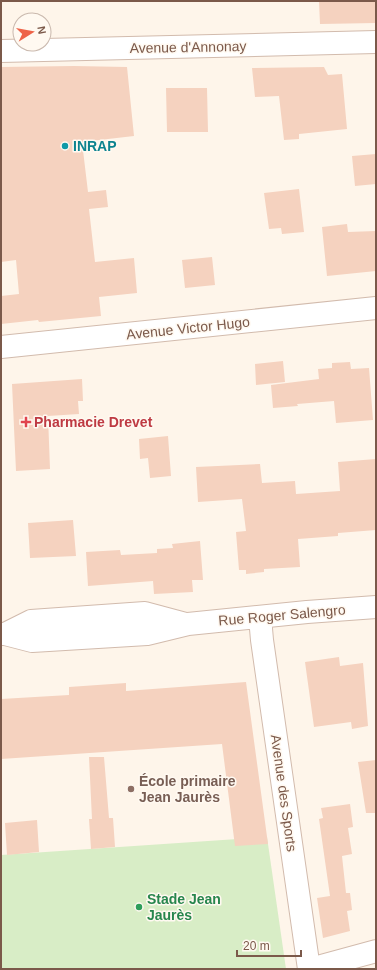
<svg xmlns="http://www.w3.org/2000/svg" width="377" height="970" viewBox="0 0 377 970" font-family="Arial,sans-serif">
<rect width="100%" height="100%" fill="#fef5ea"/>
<!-- green -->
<path fill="#d8edc6" d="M267,837L286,969H1V855Z"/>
<!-- building -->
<path fill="#f5d2bf" d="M319,1H376V23L320,24Z
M74,66L127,67L134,136L82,142L88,192L106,190L108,207L89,209L95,262L134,258L137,293L99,297L101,316L39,322L38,320L1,324V296L19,294L16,260L1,262V67Z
M324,67L328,75L342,74L347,129L299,134V139L284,140L279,96L255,97L252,68Z
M166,88H207L208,132H167Z
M376,154V184L355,186L352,156Z
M299,189L304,232L282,234L281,228L269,229L264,193Z
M347,224L348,232L376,231V271L327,276L322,227Z
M212,257L215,285L185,288L182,260Z
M283,361L285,382L256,385L255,364Z
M350,362L351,369L369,368L373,420L336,423L334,401L297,404L298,406L273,408L271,385L319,379L318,369L332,368V363Z
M82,379L83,401H78L79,414L48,416L50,469L16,471L12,384Z
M168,436L171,476L150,478L148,458L140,459L139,439Z
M376,459V530L338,533V536L298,539L300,567L264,569V572L246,574V570H239L236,532L246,531L242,499L198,502L196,467L260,464L262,483L295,481L296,494L340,491L338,462Z
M73,520L76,556L30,558L28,523Z
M200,541L203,580H192L193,592L154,594L153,581L88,586L86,552L120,550L121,555L157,553V549L173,548L172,544Z
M339,657L340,666L363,663L368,726L352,729L351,722L314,727L305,662Z
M246,682L268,844L235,846L222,744L1,759V699L69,695V687L126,683V691Z
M89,757H104L109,818H113L115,847L91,849L89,819H92Z
M376,760V813H366L358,762Z
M350,804L353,827L348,828L352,854L342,856L346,893H350L352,910L347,911L350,931L323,938L317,898L330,896L319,819L323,818L321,808Z
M37,820L39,852L7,855L5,823Z"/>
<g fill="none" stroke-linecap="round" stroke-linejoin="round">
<!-- street casing -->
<g stroke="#d2bbad" stroke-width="24">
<path id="street" d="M1,51L376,42
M1,347L376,308
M260,617L262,640L309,969
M1,634H5L32,641L147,634L188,624L307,612L376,607
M5,634L31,621L145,613L186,624
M310,969L376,951"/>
</g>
<!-- street -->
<use href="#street" stroke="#fff" stroke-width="22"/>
</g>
<!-- markers -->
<circle fill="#0f9aa8" stroke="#fff9f1" stroke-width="1.5" cx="65" cy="146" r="4"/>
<path fill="#e0444e" stroke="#fff9f1" stroke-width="1.5" d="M24 416h4v4h4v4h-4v4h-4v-4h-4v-4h4z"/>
<circle fill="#8d6e63" stroke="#fff9f1" stroke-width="1.5" cx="131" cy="789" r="4"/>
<circle fill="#2e9e5b" stroke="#fff9f1" stroke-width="1.5" cx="139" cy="907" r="4"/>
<g text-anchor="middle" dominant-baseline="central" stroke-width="3" stroke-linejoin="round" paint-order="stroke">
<!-- street labels -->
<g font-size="14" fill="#7b594a" stroke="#fff9f1">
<text transform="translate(188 47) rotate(-1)">Avenue d'Annonay</text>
<text transform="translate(188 328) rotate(-6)">Avenue Victor Hugo</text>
<text transform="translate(282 615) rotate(-5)">Rue Roger Salengro</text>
<text transform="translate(284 793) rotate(82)">Avenue des Sports</text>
</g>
<!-- culture labels -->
<g font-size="14" font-weight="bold" fill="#0d838f" stroke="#fff9f1" text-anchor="start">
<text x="73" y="146">INRAP</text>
</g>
<!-- health labels -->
<g font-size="14" font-weight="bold" fill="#be3a42" stroke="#fff9f1" text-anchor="start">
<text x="34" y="422">Pharmacie Drevet</text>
</g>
<!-- education labels -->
<g font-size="14" font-weight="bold" fill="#785e54" stroke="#fff9f1" text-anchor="start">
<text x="139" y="781">École primaire<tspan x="139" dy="16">Jean Jaurès</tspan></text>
</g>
<!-- leisure labels -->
<g font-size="14" font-weight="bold" fill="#27864d" stroke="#fff9f1" text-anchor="start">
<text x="147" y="899">Stade Jean<tspan x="147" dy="16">Jaurès</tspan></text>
</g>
</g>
<!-- border -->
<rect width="377" height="970" fill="none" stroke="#7b594a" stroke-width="4"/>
<!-- north arrow -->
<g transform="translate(32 32) rotate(79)"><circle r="19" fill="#fff9f1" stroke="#cab9ae"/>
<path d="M0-3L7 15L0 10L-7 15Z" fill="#ee6348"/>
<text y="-6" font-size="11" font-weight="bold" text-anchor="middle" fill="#7b594a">N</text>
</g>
<!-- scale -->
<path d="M237 950v6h64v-6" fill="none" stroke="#7b594a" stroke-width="2"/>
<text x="243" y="950" font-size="12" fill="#7b594a" stroke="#fff9f1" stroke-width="3" paint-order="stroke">20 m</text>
</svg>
